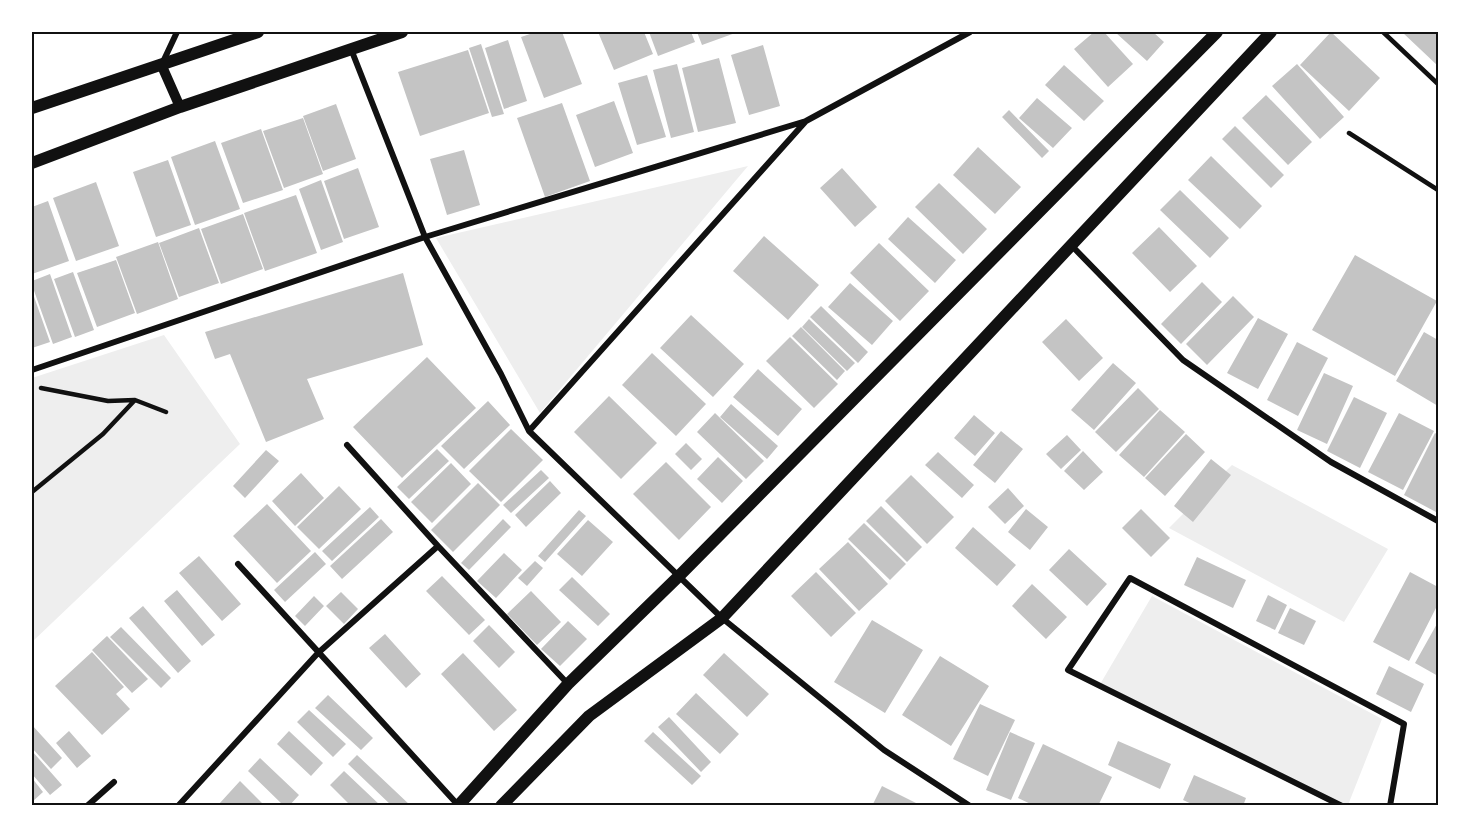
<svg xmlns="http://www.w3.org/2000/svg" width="1470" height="837" viewBox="0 0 1470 837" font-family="'Open Sans',sans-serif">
<rect width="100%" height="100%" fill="#fff"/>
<!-- green -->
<path fill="#eee" d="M748,166L540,413L436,238Z
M164,335L240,444L32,642V378Z
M1232,465L1388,549L1344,622L1169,528Z
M1152,596L1382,719L1348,805H1337L1099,686Z"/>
<!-- building -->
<path fill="#c4c4c4" d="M536,32H562L582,84L544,98L521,37Z
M598,32H644L653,54L614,70Z
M649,32H691L695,42L658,56Z
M697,32H738L702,45Z
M1094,32H1104L1133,64L1108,87L1074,49Z
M1115,32H1153L1164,42L1147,61Z
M1331,32L1380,78L1349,111L1300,65Z
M1402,32H1438V66Z
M508,40L527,101L504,109L485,48Z
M481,44L504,114L492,117L469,48Z
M763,45L780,106L749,115L731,55Z
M468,50L489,113L420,136L398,72Z
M719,58L736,123L698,132L682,68Z
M677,64L694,132L671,138L653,70Z
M1297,64L1344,117L1320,139L1272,86Z
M1064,65L1104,101L1084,121L1045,85Z
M647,75L666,137L637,145L618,83Z
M1266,95L1312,142L1288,165L1242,118Z
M1037,98L1072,128L1053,148L1019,118Z
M614,101L633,153L595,167L576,115Z
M562,103L590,181L545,197L517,118Z
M336,104L356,159L323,171L303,116Z
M1009,110L1049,151L1042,158L1002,117Z
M303,118L323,174L284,188L263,131Z
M1235,126L1284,175L1271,188L1222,139Z
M261,129L283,190L243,203L221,143Z
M215,141L240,209L195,225L171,157Z
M978,147L1021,187L995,214L953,175Z
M464,150L480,205L447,215L430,159Z
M1211,156L1262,206L1240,229L1188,180Z
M168,160L191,225L156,237L133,172Z
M358,168L379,227L344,239L324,181Z
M842,168L877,207L855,227L820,188Z
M321,180L343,242L321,250L299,189Z
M96,182L119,246L76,261L53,198Z
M939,183L987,229L963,254L915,207Z
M1180,190L1229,238L1210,258L1160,210Z
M296,195L317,253L265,271L244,213Z
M48,201L69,261L32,274V207Z
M243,214L263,269L221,284L201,229Z
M908,217L956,260L935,283L888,239Z
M1159,227L1197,266L1170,292L1132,253Z
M199,228L219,283L179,297L159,243Z
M764,236L819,285L788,320L733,271Z
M158,242L178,299L137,314L116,257Z
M879,243L929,291L900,321L850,273Z
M1355,255L1437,301L1395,376L1312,330Z
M116,260L135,313L97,327L77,273Z
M73,272L94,330L75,337L54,279Z
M403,273L423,345L307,379L324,419L266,442L230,354L215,359L205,332Z
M50,274L72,337L53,344L32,285V281Z
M1202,282L1222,302L1181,344L1161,324Z
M850,283L893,321L872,345L828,307Z
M32,291L50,342L32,348Z
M1233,296L1254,317L1207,365L1186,344Z
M821,306L868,352L858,363L810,317Z
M691,315L744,364L713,397L660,348Z
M1258,318L1288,334L1258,389L1227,373Z
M809,319L855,363L847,371L802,327Z
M1066,319L1103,358L1079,381L1042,342Z
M801,327L845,371L837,380L792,336Z
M1424,332L1438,340V406L1396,381Z
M790,337L838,384L814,408L766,361Z
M1297,342L1328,358L1298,416L1267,400Z
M652,353L706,404L676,436L622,385Z
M427,357L476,408L402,478L353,427Z
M1113,363L1136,383L1094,430L1071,410Z
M758,369L802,409L778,436L733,397Z
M1324,373L1353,386L1327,444L1297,430Z
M1138,388L1159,409L1116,452L1095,432Z
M609,396L657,443L621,479L574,432Z
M1354,397L1387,413L1360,468L1327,451Z
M488,401L510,425L464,469L441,446Z
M731,404L778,446L767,459L720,417Z
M1160,410L1185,432L1144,477L1119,455Z
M715,413L764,461L746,479L697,432Z
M1399,413L1434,431L1403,490L1368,472Z
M974,415L995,433L975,456L954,438Z
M511,429L543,460L501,502L469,471Z
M1001,431L1023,449L995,483L973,465Z
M1435,433L1438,435V507L1436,512L1404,495Z
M1186,434L1205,452L1165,496L1145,478Z
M1067,435L1081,450L1061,469L1046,454Z
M686,443L702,459L691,470L675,454Z
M437,449L449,461L409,499L397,487Z
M266,450L279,461L245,498L233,486Z
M1083,451L1103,472L1084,490L1064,471Z
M938,452L974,485L962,498L925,465Z
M718,457L743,481L722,503L697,479Z
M1211,459L1231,475L1193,522L1174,506Z
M666,462L711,507L679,540L633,494Z
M451,463L471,484L432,523L411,502Z
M541,470L549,478L511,513L503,505Z
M301,473L324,498L295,526L272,501Z
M911,475L954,517L927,544L885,501Z
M550,481L561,493L526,527L515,515Z
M478,483L500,505L453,552L431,530Z
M339,486L361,509L319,549L297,527Z
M1008,488L1024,506L1005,524L988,507Z
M267,504L311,551L277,583L233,536Z
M881,506L922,547L907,562L866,521Z
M370,507L379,517L332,561L322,551Z
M1026,509L1048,527L1030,550L1008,532Z
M1141,509L1170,538L1151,557L1122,528Z
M579,510L586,516L545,562L538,556Z
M381,519L393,532L342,579L330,566Z
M503,519L511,527L469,570L461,563Z
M588,520L613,542L582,576L557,554Z
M864,523L906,564L890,580L848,539Z
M973,527L1016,565L997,586L955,548Z
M848,542L888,584L859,611L819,569Z
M1069,549L1107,584L1087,606L1049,570Z
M315,552L326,564L285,602L274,590Z
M504,553L522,570L496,598L477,581Z
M199,556L241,604L222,621L179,573Z
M1197,557L1246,580L1233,608L1184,585Z
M535,561L543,568L527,586L518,578Z
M816,572L856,613L831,637L791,596Z
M1410,572L1438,587V604L1409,661L1373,642Z
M442,576L485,620L469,635L426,591Z
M572,577L610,614L598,626L559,590Z
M1032,584L1067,617L1046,639L1012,606Z
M177,590L215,635L202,646L164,601Z
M531,591L561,622L537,645L507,614Z
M341,592L358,609L344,624L326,606Z
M1268,595L1287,605L1275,630L1256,621Z
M314,596L324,606L305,626L295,616Z
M143,606L191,661L178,673L129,618Z
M1290,608L1316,621L1304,645L1278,633Z
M872,620L923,650L885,713L834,682Z
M568,621L587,639L560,666L541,649Z
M1438,622V676L1415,663Z
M489,625L515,652L499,668L473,641Z
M121,627L171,678L161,688L110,637Z
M385,634L421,674L406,688L369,648Z
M107,636L148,679L132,693L92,650Z
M92,652L124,687L116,694L130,709L102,735L55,686Z
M463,653L517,710L494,731L441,674Z
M724,653L769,694L747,717L703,675Z
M940,656L989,686L951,746L902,715Z
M1389,666L1424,684L1411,712L1376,694Z
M696,693L739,734L720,754L676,714Z
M328,695L373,738L361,750L315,708Z
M980,704L1015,720L988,776L953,759Z
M309,710L346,744L333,757L297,722Z
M669,717L711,762L701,772L658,727Z
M32,725L62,758L51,769L32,748Z
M69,731L91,756L77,768L56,743Z
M289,731L323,763L311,776L277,744Z
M653,732L701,776L692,785L644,741Z
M1010,732L1035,743L1011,800L986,790Z
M1118,741L1171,764L1160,789L1108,765Z
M1043,744L1112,777L1098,806H1035L1018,798Z
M32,751L62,785L50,795L32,774Z
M357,755L411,806H392L348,764Z
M260,758L299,795L289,806H284L248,771Z
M344,771L381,806H351L330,785Z
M1194,775L1246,798L1243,806H1196L1183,800Z
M32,778L43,792L32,802Z
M240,781L265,806L219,804Z
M882,786L922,806H872Z"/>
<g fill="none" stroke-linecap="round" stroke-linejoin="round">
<!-- service -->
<path stroke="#111" stroke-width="4.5" d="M1383,32L1438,84
M1349,133L1438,190
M41,388L108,401L135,400
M32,492L103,434L135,400L166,412"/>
<!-- minor -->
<path stroke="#111" stroke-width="6" d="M351,49L425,237L501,374L529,431L722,618L884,750L970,806
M162,64L177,32
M1071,245L1183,360L1331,462L1438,521
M32,370L425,237L806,121L970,32
M529,431L806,121
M347,445L438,546L568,684
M238,564L458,805
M87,806L114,782
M178,806L318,653L438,546
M1342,806L1068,670L1130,578L1404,724L1390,806"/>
<!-- tertiary -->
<path stroke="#111" stroke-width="10" d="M161,64L180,107"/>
<!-- secondary -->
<path stroke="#111" stroke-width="12" d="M32,108L258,32
M32,163L180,107L402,32
M458,806L568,684L679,576L1217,32
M501,806L589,716L722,618L1271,32"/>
</g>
<!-- border -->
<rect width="1470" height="837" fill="none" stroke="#ffffff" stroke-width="66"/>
<rect x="33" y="33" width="1404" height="771" fill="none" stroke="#111" stroke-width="2"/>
</svg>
